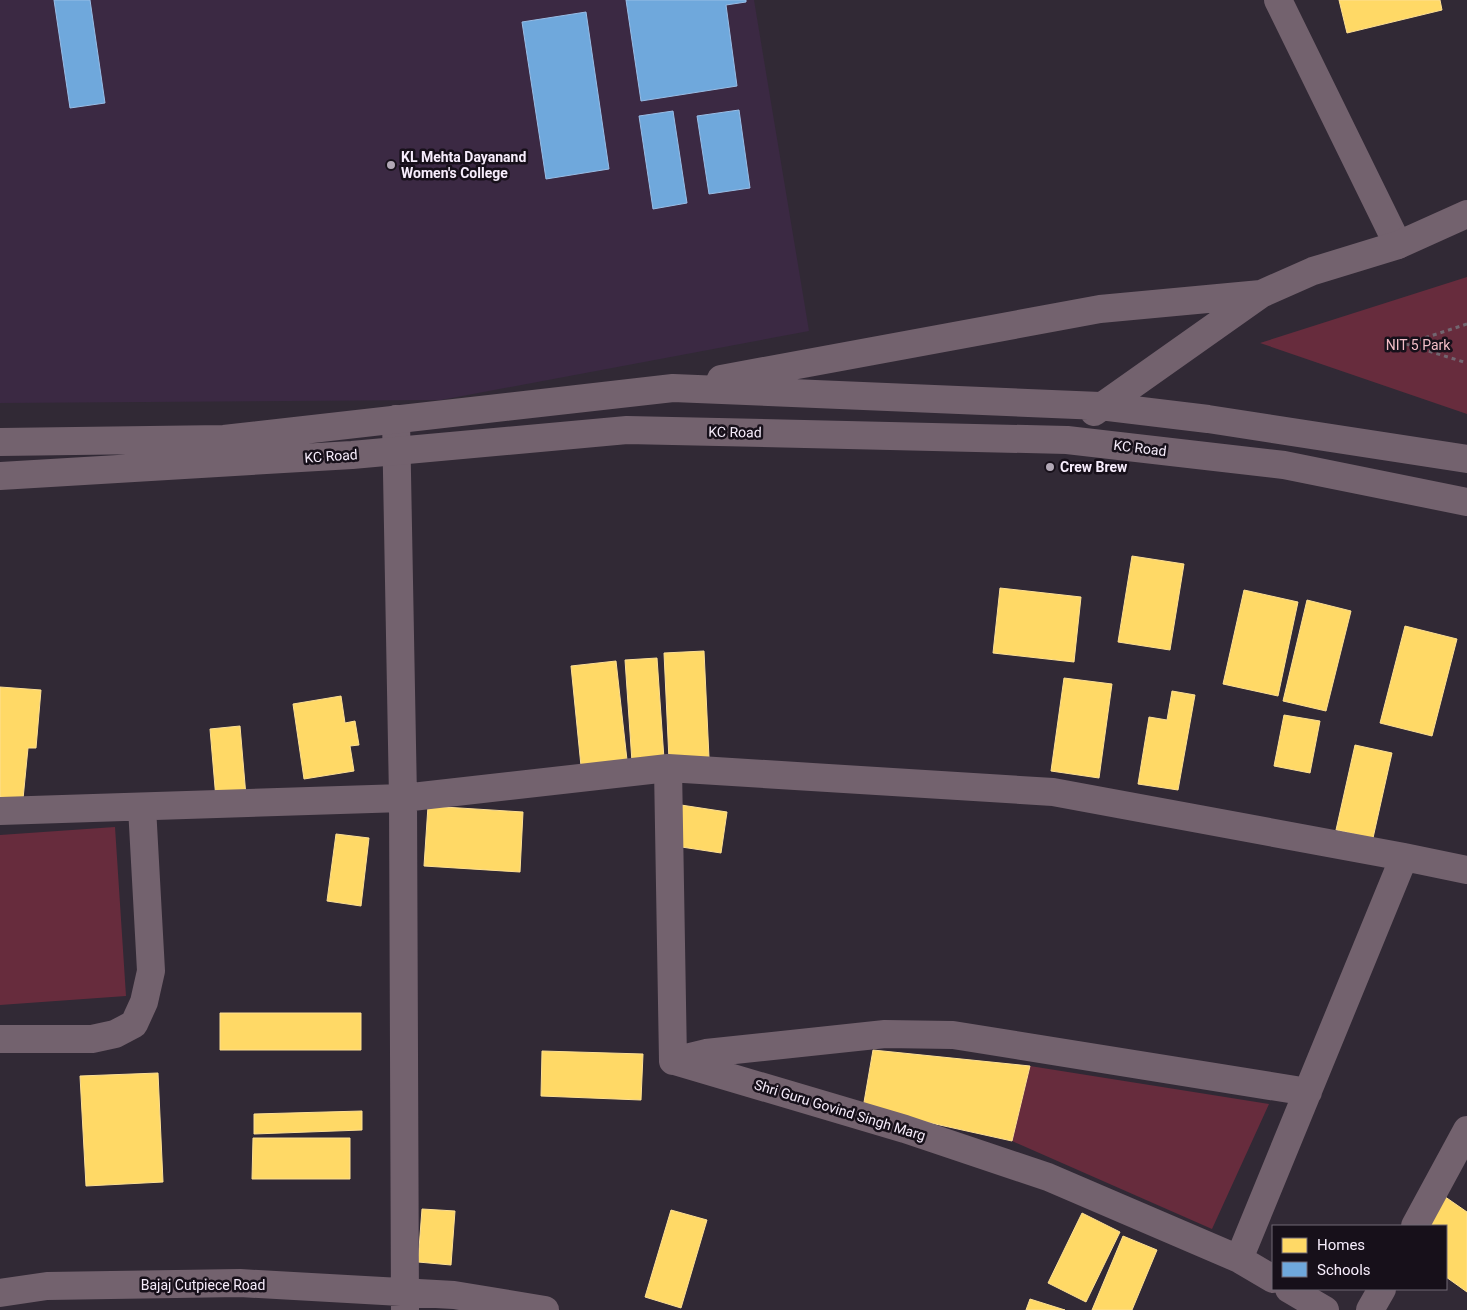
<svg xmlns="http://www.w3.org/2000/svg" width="1467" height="1310" viewBox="0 0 1467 1310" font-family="Roboto,sans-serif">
<rect width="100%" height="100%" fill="#312935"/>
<!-- built -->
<path fill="#3b2943" d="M0,0H754L809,331L441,400L0,403Z"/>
<!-- green -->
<path fill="#672c3d" d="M1467,277V414L1260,343Z
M115,827L126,996L0,1005V835Z
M1030,1066L1269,1104L1212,1229L1012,1141Z"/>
<!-- homes -->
<path fill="#ffd966" stroke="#fddf93" d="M1339,0H1440L1442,10L1347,33Z
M1132,556L1184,564L1170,650L1118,642Z
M1000,588L1081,597L1074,662L993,653Z
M1244,590L1298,602L1278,696L1223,684Z
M1307,600L1351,611L1326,711L1283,701Z
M1405,626L1457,639L1432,736L1380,723Z
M704,651L709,758L669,760L664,653Z
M657,658L664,759L632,762L625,660Z
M616,661L627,760L581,766L571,666Z
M1064,678L1112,684L1099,778L1051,771Z
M0,687L41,690L36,748H28L23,799L0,797Z
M1172,691L1195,695L1178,790L1138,784L1149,717L1167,720Z
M341,696L345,723L355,721L359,745L350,746L354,771L304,779L293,704Z
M1284,715L1320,721L1310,773L1274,766Z
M240,726L246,796L216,799L210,729Z
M1355,745L1392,753L1373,838L1336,830Z
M681,805L727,812L721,853L675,846Z
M428,806L523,812L520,872L424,866Z
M336,834L369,838L361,906L327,901Z
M220,1013H361V1050H220Z
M873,1050L1030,1066L1012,1141L863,1108Z
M542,1051L643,1054L641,1100L541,1096Z
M158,1073L163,1182L86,1186L80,1076Z
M362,1111V1130L254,1134V1114Z
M253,1138H350V1179H252Z
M1441,1194L1467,1212V1292L1446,1277V1226H1419Z
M422,1209L455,1211L451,1265L418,1262Z
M671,1210L707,1220L681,1308L645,1297Z
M1082,1213L1120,1232L1086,1302L1048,1283Z
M1123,1236L1157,1250L1132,1310H1092Z
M1030,1299L1065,1310H1026Z"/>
<!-- schools -->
<path fill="#6fa8dc" stroke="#98bde6" d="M54,0H90L105,103L70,108Z
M626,0H746V2L726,5L737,86L641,101Z
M586,12L609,169L546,179L522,22Z
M739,110L750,188L709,194L697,116Z
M673,111L687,203L653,209L639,116Z"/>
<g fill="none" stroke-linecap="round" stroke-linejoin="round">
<!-- path -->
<path stroke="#726670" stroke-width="3" stroke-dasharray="4 4" stroke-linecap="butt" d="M1467,324L1406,344L1467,363"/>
<!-- minor -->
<path stroke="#73626e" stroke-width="28" d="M1278,0L1398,245
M396,419L403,798L405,1310
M668,768L673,1061
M0,811L403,798L668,768L1053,792L1404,857L1467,870
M0,1039H92L115,1034L134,1024L144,1002L151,971L142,807
M673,1061L706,1053L885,1034L953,1035L1308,1092
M675,1061L905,1129L1048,1177L1239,1259L1273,1279
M1415,1226L1467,1130
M1239,1259L1404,857
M1289,1289L1325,1310
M0,1293L47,1286L240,1283L454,1295L545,1310
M1370,1310L1382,1289"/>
<!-- tertiary -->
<path stroke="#73626e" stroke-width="28" d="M721,379L1100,309L1261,294
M1094,412L1261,294L1313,271L1398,245L1467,214
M0,442L224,439L673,388L1100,406L1208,419L1467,459
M0,476L352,455L627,430L1067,440L1284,465L1467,502"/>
</g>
<!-- markers -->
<g fill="#b2a8b6" stroke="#17101a" stroke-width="2">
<circle cx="391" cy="165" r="5"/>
<circle cx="1050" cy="467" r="5"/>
</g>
<g text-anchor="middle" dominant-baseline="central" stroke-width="5" stroke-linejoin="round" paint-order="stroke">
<!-- poi labels -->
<g font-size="14" font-weight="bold" fill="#f7edfc" stroke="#17101a" text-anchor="start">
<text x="401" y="157">KL Mehta Dayanand<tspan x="401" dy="16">Women's College</tspan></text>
<text x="1060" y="467">Crew Brew</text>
</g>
<!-- park labels -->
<g font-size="14" fill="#f4bec8" stroke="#17101a">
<text x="1418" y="345">NIT 5 Park</text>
</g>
<!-- street labels -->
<g font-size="14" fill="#f7edfc" stroke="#17101a">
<text transform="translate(735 432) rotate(1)">KC Road</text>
<text transform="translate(1140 448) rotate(7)">KC Road</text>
<text transform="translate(331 456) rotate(-4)">KC Road</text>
<text transform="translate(840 1110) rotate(17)">Shri Guru Govind Singh Marg</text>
<text x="203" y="1285">Bajaj Cutpiece Road</text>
</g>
</g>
<!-- legend -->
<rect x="1272" y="1225" width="175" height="65" fill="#17101a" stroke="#716874"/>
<rect x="1282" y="1238" width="25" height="15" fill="#ffd966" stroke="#716874"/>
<text x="1317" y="1250" font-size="15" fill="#f7edfc">Homes</text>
<rect x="1282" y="1262" width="25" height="15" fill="#6fa8dc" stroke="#716874"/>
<text x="1317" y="1275" font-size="15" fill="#f7edfc">Schools</text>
</svg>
